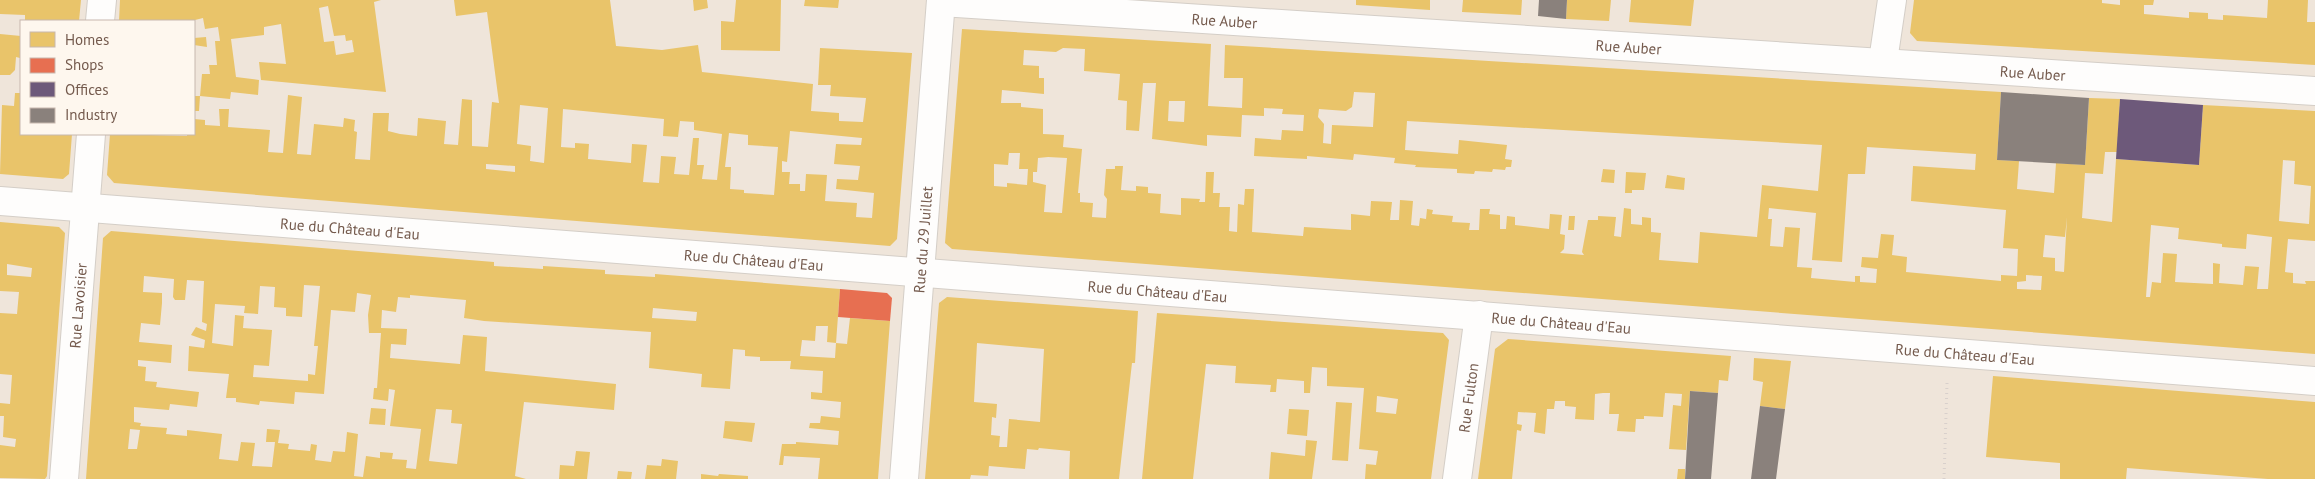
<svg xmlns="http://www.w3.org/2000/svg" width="2315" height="479" viewBox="0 0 2315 479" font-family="'PT Sans',sans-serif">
<rect width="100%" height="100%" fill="#f7f2ec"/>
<!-- residential -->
<path fill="#efe5da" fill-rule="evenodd" d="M0,0H2315V479H0ZM21,21H194V134H21Z"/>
<!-- homes -->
<path fill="#e9c46a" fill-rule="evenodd" d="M0,0H81L79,21H25V15L0,14Z
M120,0H381L374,2L386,92L261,80L259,62L286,64L281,24L264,27V35L231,39L236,77L259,80L258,95L231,92L230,99L200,96L202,74H210L209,65H217L215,41H220L218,27L205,29L203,18L191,21H119ZM328,6L334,36L345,35L346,41L352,40L354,52L336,55L334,41L324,42L319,8Z
M454,0H610L616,46L662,50L698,45L702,72L813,84L811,111L839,113V121L863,122L866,98L830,96L831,85H818L820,48L912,53L897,239L890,246L439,210L114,183L107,175L110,134L187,136V134H194V119L205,120V125L220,126L219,109H229L228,127L270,130L268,152L283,153L288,95L302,97L297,154L311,155L314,124L343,127L344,118L355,120L354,131L357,132L355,159L370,160L373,113H389L388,131L400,134L417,136L418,118L446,121L444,144L458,145L462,99L472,100V146L488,147L492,102L499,103L487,12L456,16ZM520,105L548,108L544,163L530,161L531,146L517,144ZM563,109L664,119L663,136L678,137L680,121L694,122V130L722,134L717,180L702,179L704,165H697L699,138H693L689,175L674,174L676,157L661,156L659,183L643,182L647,145L632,144L631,163L588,159L589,144L575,143V148L561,147ZM790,131L862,138L861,145L836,144L834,164L860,166L858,180L837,179L836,189L874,193L872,218L856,217L857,203L825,201L827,175L806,174L805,191H800V184H789L790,172H782V161L787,162ZM729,133L748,135V145L778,147L774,195L744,193V190L730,189L731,167H725ZM486,164L515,166V172L486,169Z
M693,0H707L708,8L694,11Z
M736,0H781L780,51L721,50V21L734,22Z
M805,0H839L838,8L804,6Z
M1356,0H1430V10L1356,5Z
M1463,0H1522L1521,15L1462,12Z
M1567,0H1611L1609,21L1566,19Z
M1631,0H1694L1691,26L1629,22Z
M1914,0H2102V3L2120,5V0H2154L2153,5H2144V14L2189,18V12L2208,13V19L2223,20V15L2267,18L2268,0H2308L2307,22H2315V65L1917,41L1910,33Z
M962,29L1211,44L1208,106L1242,108L1243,78H1224L1225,45L2001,92L1997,160L2019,161L2017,189L2054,193L2056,163L2085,165L2089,98L2120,99L2117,152H2105L2103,174L2085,173L2082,218L2112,222L2116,159L2199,165L2203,105L2315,111V241L2288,239L2285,272L2293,273V283L2306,284L2305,281H2315V354L952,249L945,243ZM1063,48L1085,49L1084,71L1120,74L1118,100L1127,101L1126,130L1139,131L1143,83H1156L1152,139L1207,146V135L1241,137L1242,115L1264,116V108L1283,109L1282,114L1304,115L1303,131L1282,130L1281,140L1255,138L1254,156L1307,159V156L1353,160L1354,154L1395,158L1394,163L1416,165L1415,167L1457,169V173L1474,174L1475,171L1492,172L1493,169L1505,170L1506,167H1511L1512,160L1505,159L1507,145L1459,140L1458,154L1405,150L1407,121L1822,145L1818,191L1762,185L1757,237L1700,232L1698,263L1659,260L1661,233L1651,232V218L1642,217V225L1631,224V209L1624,208L1621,237L1614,236L1616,217L1598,216V220H1588L1582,252L1584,255L1560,253L1564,249L1565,235L1560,234L1562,215L1550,214L1549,229L1515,225V217L1507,216L1506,229H1500V215L1489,214L1490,209H1480L1479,230H1469L1470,223L1452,222L1453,216L1432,214L1433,210L1427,209L1426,219L1420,218L1419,226L1411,225L1413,201L1400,200L1399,220H1390L1392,202L1371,201L1370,216L1351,214V230L1304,227L1303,236L1252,232L1254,189H1245L1244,205L1238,204L1237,232L1229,231L1230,207H1219L1220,193H1213L1214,172H1206L1205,202H1199L1200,199L1181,198V215L1160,213L1161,194L1148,193V187L1136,186V191L1121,190L1123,166H1115V169H1106L1104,195L1107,199L1106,218L1092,217L1093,203L1080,202V193H1078L1082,149L1063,147L1064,135L1043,134V109L1021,107V103H1001L1002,90L1044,94V78H1039V66L1023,65L1024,50L1056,52ZM1354,92L1375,93L1373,127L1332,125L1331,144L1323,143L1324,124L1318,117L1319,109L1346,111L1352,107ZM1169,101H1185L1184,122L1168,121ZM1867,147L1976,154L1975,170L1913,166L1911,201L2006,210L2003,248L2018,249L2017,276L2001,275V281L1906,272L1907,257L1892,255L1894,235L1881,234L1878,258L1862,257L1861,267L1877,269L1876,283L1860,282V276H1855V282L1811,278L1812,268L1797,267L1800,228L1785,227L1783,247L1770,246L1772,219H1768L1769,208L1816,213L1812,260L1842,262L1848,174H1865ZM1009,153H1020L1019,169H1028L1027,185L1007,183V187L994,186V164L1008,165ZM1048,157L1067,158L1062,213L1044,212L1046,185L1033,182V172H1037L1038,158ZM2283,160L2295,161L2294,184L2311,186L2309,224L2279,221ZM2067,217L2064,272L2055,271V258L2043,257L2045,235L2065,237ZM2151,225L2179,228L2178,239L2222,244V247L2246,249L2247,234L2272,237L2268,289H2257L2259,267L2245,266L2243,285L2219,283L2220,264L2213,263V284L2175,282L2177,254L2163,253L2161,283L2152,282L2150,297H2146ZM2026,275L2042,276L2041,290L2017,289V282L2026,281Z
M0,34L21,36L20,58L16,57L15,70L10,75H0Z
M206,37L207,47L194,45V38Z
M15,93H21V134H72L69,174L63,179L0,174L2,105L14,106Z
M194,96H200L199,111H194Z
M1603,169L1615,170L1614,183L1601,182Z
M1626,172L1646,173L1644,190H1632V193H1625Z
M1667,175L1685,178L1684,190L1665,188Z
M1569,216H1575L1574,230H1568Z
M0,222L59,227L65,233L47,476L45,479L0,478V445L15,447L16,439L3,437L4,416H0V403L10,404L12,375L0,374V313L17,314L19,292L0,291ZM7,264L32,268L31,277L7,275Z
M111,231L494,262V266L543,269V266L605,270V274L655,277V274L840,289L836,343L847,344L850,318L890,321L878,479H818L820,458L784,456L783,465H779L782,444H796V442L838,445L839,431L809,428L810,423H820L821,416L840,418L841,402L811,399V392L822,393L823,371L790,369L791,361H760V357L745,356V350L733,349L730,389L701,387L702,374L649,368L651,332L484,321L464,318L466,300L410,295V298L398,297L396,312L382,310L381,328L407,329L406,345L391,344L390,358L460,364L463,335L487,337L485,371L616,384L614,410L524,402L515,476L526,479H86L103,238ZM144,276L174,279L173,297L175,300H185L187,280L204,281L202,322L207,324L206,331L196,327L191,335L205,340L204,348L189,346L188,371L229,374L226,398H236V402L259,405L260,401L294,404L295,392L324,394L331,310L355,312L357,293L371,295L368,315L369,333H381L377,388H374L373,399L388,401L389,389L395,390L390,426L421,429L416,469L406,468L407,460L392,459L393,453L380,452V458L366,456L363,477L354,476L358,434L347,432L345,452L333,451L331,462L315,460L317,445L311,444L310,451L288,449L289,444L278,443L280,430L267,429L266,442H275L272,467L252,466L255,443L241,442L238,461L219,459L222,434L187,430V436L166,434L167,428L140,426L141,423L134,422V407L169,410L170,404L197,407L199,392L156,387L157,382L145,381L146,367L138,366V360L171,363L172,345L139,342L141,323L160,325L162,303V293L143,292ZM304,285L320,286L314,346H318L315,375L308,374V381L253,377L254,365L269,366L272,330L243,328L244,316L235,315L233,346L212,343L215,304L245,306L244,313L258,314L260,286L275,287L274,307L286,308V316L302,317ZM653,308L697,312L696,321L652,318ZM816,326H828L827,342L836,343L835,358L800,356L802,340L815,341ZM436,409L452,410L451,423L462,424L457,464L429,461ZM130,429L140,430L137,449H128Z
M947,297L1138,311L1135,363H1132L1119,479H1069L1070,451L1039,448L1038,450L1027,449L1025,469L989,466L988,476L971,475L970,479H925L939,303ZM977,343L1044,349L1040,422L1009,419L1007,447H999L1000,436L991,435L992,417L996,418L997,404L974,402Z
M1157,313L1443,333L1449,340L1431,479H1365L1366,464L1376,465L1378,451L1359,449L1364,388L1327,386V368L1312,367L1310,393H1304V381L1277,379L1276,392H1270L1271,385L1235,383L1236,366L1206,364L1193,479H1142ZM1377,396L1398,399L1396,414L1376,412Z
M1508,339L1731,356L1728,381L1719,380L1718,393L1690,391L1686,450L1669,449L1673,405L1681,406L1682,394L1665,393L1663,417L1644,416V419H1636L1635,432L1617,431L1619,414H1609L1610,393H1603L1595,394L1594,420L1575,419L1576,407L1565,406V401H1555L1554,409H1547L1545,434L1534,432L1536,413L1518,412L1517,424L1522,425L1521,431L1517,430L1512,479H1478L1495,349Z
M1754,358L1791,361L1785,409L1760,406L1763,382L1753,380Z
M1993,376L2315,402V479H2268L2127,468L2126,479H2060V463L1986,457Z
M1336,402L1352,403L1348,461L1332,460Z
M371,408L386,409L385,425L369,424Z
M1289,409L1309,410L1307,436L1287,434Z
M725,421L755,423L752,442L723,438Z
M1306,440L1317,441L1312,479H1269L1271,452L1305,456Z
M576,451L590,452L587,479H559L560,465L574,466Z
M662,459L678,461L676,479H645L647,465L661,466Z
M1678,469H1685V479H1677Z
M618,471L632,472L631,479H617Z
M701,474L718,476L719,474L748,476V479H701Z"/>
<!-- shops -->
<path fill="#e76f51" d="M840,289L887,293L892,298L890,321L838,317Z"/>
<!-- offices -->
<path fill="#6d597a" d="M2120,99L2203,105L2199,165L2116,159Z"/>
<!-- industry -->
<path fill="#8a817c" d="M1539,0H1567L1566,19L1538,16Z
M2001,92L2089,98L2085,165L1997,160Z
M1690,391L1718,393L1711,479H1685Z
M1760,406L1785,409L1776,479H1751Z"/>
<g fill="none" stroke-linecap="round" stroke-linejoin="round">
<!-- minor casing -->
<g stroke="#d4cec7" stroke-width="30">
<g id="minor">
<path id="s1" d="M941,2L2315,91"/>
<path d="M100,21L102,0"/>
<path d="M1883,61L1892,0"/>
<path id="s2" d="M0,201L2315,381"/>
<path id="s3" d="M64,479L91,134"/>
<path id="s4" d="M904,479L941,0"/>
<path id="s5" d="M1457,479L1479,315"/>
</g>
</g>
<!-- path -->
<path stroke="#d8d0cc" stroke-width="3" stroke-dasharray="1 4" stroke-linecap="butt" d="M1944,479L1947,383"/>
<!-- minor -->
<use href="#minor" stroke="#fefdfc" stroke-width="28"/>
</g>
<g text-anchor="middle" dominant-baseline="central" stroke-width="5" stroke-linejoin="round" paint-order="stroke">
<!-- street labels -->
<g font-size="15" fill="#745a4d" stroke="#fef7ee">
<text stroke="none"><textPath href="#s1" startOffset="284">Rue Auber</textPath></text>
<text stroke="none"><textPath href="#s1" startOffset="689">Rue Auber</textPath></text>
<text stroke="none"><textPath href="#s1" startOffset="1094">Rue Auber</textPath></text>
<text stroke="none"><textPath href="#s2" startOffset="351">Rue du Château d'Eau</textPath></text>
<text stroke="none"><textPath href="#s4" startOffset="240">Rue du 29 Juillet</textPath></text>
<text stroke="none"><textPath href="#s2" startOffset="756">Rue du Château d'Eau</textPath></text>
<text stroke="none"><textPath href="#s2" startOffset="1161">Rue du Château d'Eau</textPath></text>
<text stroke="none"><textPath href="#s3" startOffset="174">Rue Lavoisier</textPath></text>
<text stroke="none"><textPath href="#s2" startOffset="1566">Rue du Château d'Eau</textPath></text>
<text stroke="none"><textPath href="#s2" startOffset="1971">Rue du Château d'Eau</textPath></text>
<text stroke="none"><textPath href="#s5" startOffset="82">Rue Fulton</textPath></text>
</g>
</g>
<!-- legend -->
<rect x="20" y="20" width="175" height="115" fill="#fef7ee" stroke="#c7b8ae"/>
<rect x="30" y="32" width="25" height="15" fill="#e9c46a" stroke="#c7b8ae"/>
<text x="65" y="45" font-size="15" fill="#745a4d">Homes</text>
<rect x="30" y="58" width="25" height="15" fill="#e76f51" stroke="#c7b8ae"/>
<text x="65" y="70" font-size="15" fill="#745a4d">Shops</text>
<rect x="30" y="82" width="25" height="15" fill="#6d597a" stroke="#c7b8ae"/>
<text x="65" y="95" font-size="15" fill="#745a4d">Offices</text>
<rect x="30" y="108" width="25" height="15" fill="#8a817c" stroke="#c7b8ae"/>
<text x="65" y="120" font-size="15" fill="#745a4d">Industry</text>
</svg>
